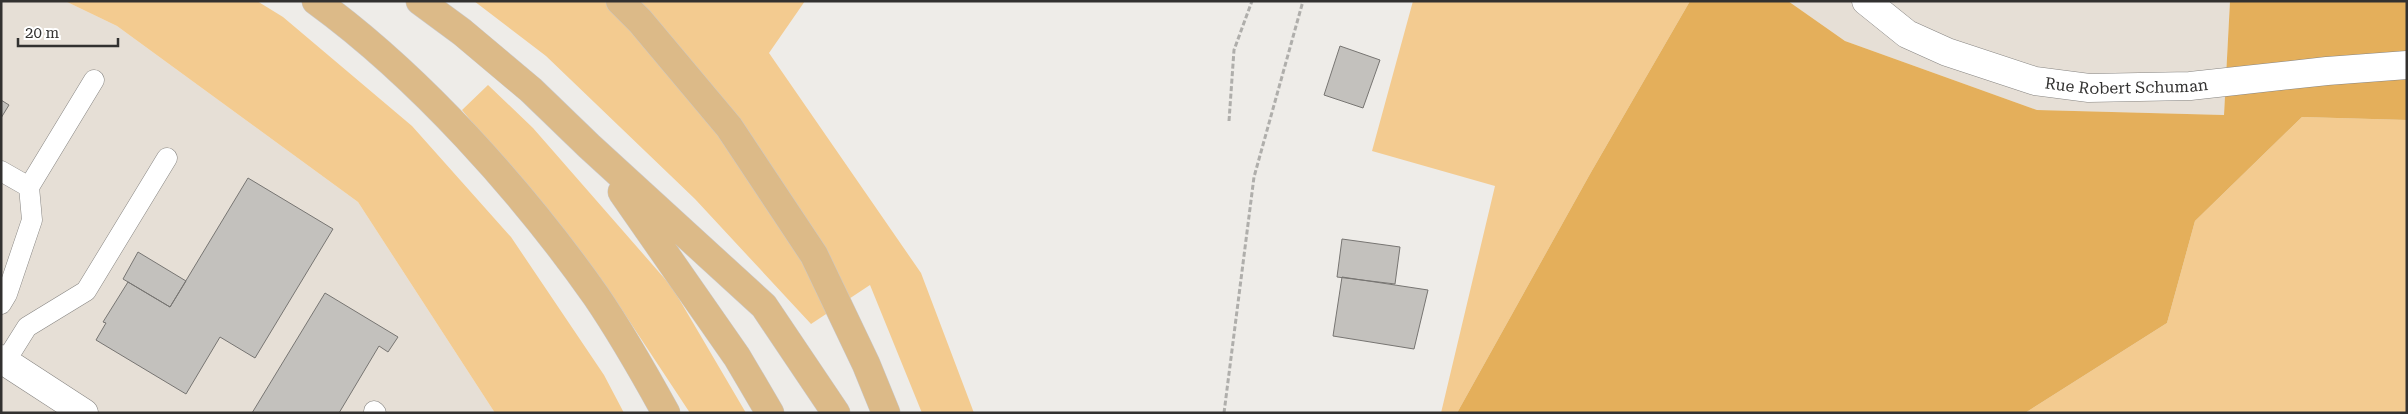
<svg xmlns="http://www.w3.org/2000/svg" width="2408" height="414" viewBox="0 0 2408 414" font-family="'Roboto Serif',serif">
<rect width="100%" height="100%" fill="#eeece8"/>
<!-- built -->
<path fill="#e6dfd6" d="M1,1H65L117,26L358,202L495,413H1Z
M1788,1H2230L2224,115L2037,110L1845,41Z"/>
<!-- green -->
<path fill="#f3cb90" d="M65,1H257L283,17L412,126L511,237L604,375L624,413H495L358,202L117,26Z
M474,1H805L769,53L921,273L974,413H922L870,285L811,324L695,199L546,56Z
M1413,1H1690L1590,174L1457,413H1441L1495,186L1372,151Z
M488,85L533,128L672,287L746,413H690L614,298L462,110Z
M2302,117L2407,120V413H2025L2167,323L2195,221Z"/>
<!-- forest -->
<path fill="#e4af5b" d="M1690,1H1788L1845,41L2037,110L2224,115L2230,1H2407V120L2302,117L2195,221L2167,323L2025,413H1457L1590,174Z"/>
<!-- building -->
<path fill="#c3c1bd" stroke="#777572" d="M1340,46L1380,60L1363,108L1324,95Z
M1,100L9,105L1,118Z
M248,178L333,229L255,358L220,337L186,394L96,340L106,323L103,322L128,282L170,307Z
M1342,239L1400,247L1395,284L1337,277Z
M138,252L186,281L170,307L123,279Z
M1342,277L1428,290L1414,349L1333,336Z
M325,293L398,337L388,352L379,346L339,413H252Z"/>
<g fill="none" stroke-linecap="round" stroke-linejoin="round">
<!-- service casing -->
<g stroke="#878582" stroke-width="21">
<path id="service" d="M1,171L29,187
M1,304L7,294L32,220L29,187L94,80
M5,362L27,327L86,291L167,158
M374,411L376,413"/>
</g>
<!-- minor casing -->
<g stroke="#878582" stroke-width="29">
<path id="minor" d="M1,359L84,413"/>
</g>
<!-- tertiary casing -->
<g stroke="#878582" stroke-width="29">
<g id="tertiary">
<path id="s1" d="M1866,1L1907,34L1947,52L2035,81L2089,88L2190,86L2327,71L2407,65"/>
</g>
</g>
<!-- trunk casing -->
<g stroke="#cac9c9" stroke-width="29">
<path id="trunk" d="M316,1C419,76 523,192 596,296C622,334 644,373 666,413
M420,1L462,32L531,90L589,146L764,306L836,413
M620,1L640,21L729,127L814,255L866,364L886,413
M622,192L737,357L770,413"/>
</g>
<!-- path -->
<path stroke="#afaeab" stroke-width="3" stroke-dasharray="5 2.5" stroke-linecap="butt" d="M1229,121L1234,50L1252,1
M1224,413L1254,177L1303,1"/>
<!-- service -->
<use href="#service" stroke="#fff" stroke-width="20"/>
<!-- minor -->
<use href="#minor" stroke="#fff" stroke-width="28"/>
<!-- tertiary -->
<use href="#tertiary" stroke="#fff" stroke-width="28"/>
<!-- trunk -->
<use href="#trunk" stroke="#dcba88" stroke-width="28"/>
</g>
<g text-anchor="middle" dominant-baseline="central" stroke-width="4" stroke-linejoin="round" paint-order="stroke">
<!-- street labels -->
<g font-size="16" fill="#323130" stroke="#fff">
<text stroke="none"><textPath href="#s1" startOffset="281">Rue Robert Schuman</textPath></text>
</g>
</g>
<!-- border -->
<rect width="2408" height="414" fill="none" stroke="#323130" stroke-width="5"/>
<!-- scale -->
<path d="M18 38v8h100v-8" fill="none" stroke="#323130" stroke-width="2.5"/>
<text x="25" y="38" font-size="15" fill="#323130" stroke="#ffffff" stroke-width="4" paint-order="stroke">20 m</text>
</svg>
